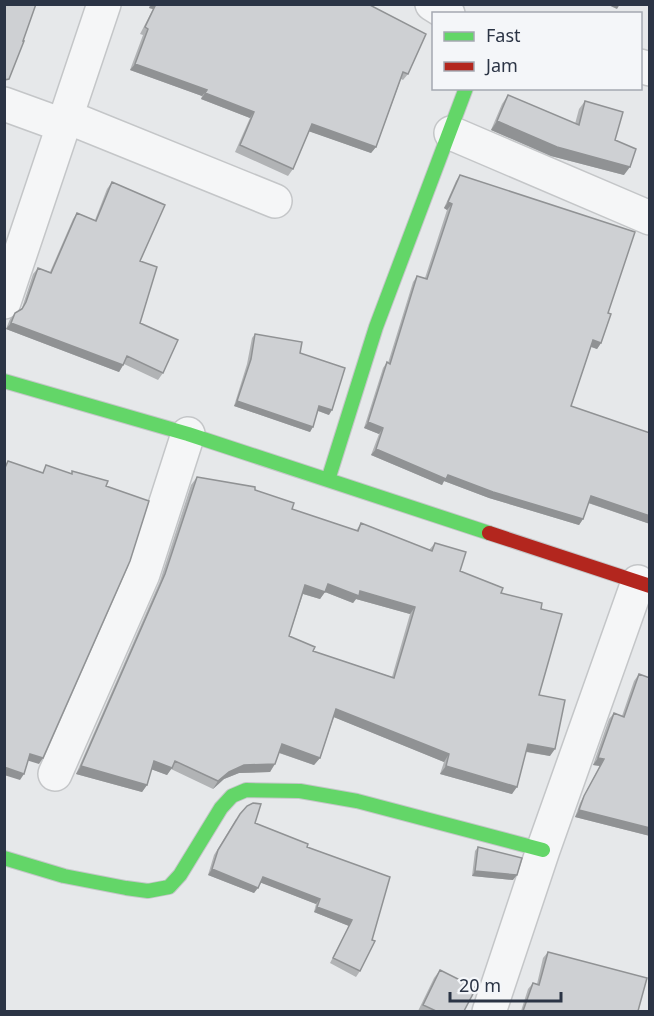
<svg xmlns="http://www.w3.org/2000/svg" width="654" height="1016" viewBox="0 0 654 1016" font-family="'Noto Sans',sans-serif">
<rect width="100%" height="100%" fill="#e6e8ea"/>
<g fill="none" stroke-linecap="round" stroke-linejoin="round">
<!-- street casing -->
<g stroke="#c4c6c8" stroke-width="36">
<path id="street" d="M432,4L448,14
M640,66L650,69
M4,104L62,125
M65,116L275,201
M451,133L650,218
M4,302L104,4
M55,774L143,574L188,434
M489,1012L543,850L638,582"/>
</g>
<!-- fast casing -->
<g stroke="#c4c6c8" stroke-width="16">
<path id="fast" d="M4,381L188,434L489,533
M328,480L376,327L466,88
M4,858L64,876L126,888L148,891L169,887L180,875L221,808L232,796L246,790L300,791L357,801L543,850"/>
</g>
<!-- jam casing -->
<g stroke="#c4c6c8" stroke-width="16">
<path id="jam" d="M489,533L650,586"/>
</g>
<!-- street -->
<use href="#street" stroke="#f5f6f7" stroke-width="33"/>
<!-- fast -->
<use href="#fast" stroke="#63d668" stroke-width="14"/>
<!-- jam -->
<use href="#jam" stroke="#b3261e" stroke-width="14"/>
</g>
<!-- wall -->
<path fill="#b1b3b5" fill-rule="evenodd" d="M150,4H368L408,74L403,80L401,79L376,147L371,153L309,131L293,169L288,176L235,152L250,118L201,99L202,96L130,70L143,35L140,34L153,9L149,8Z
M508,95L575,124L579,109L585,101L615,140L624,175L551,156L491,130L502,104Z
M460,175L608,313L601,343L597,349L591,347L571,406L650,433V524L588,503L583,519L579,525L489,498L444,481L442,485L371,455L379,434L364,428L383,368L387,362L388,363L413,282L417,276L425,278L447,210L444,208L456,181Z
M112,182L140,261V323L163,373L158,380L124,364L119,372L6,329L10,319L15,313L22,308L33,274L38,268L50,272L73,219L77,213L95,220L107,189Z
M255,334L300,353L329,415L318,411L310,432L234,406L247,364L252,338Z
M197,477L255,490L292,509L356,531L361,523L429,550L435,543L460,571L501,593L541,609L539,695L550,756L526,752L512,794L440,774L444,762L334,717L320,758L314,765L279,753L270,772L239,773L224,779L213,789L171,769L167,775L151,769L147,785L142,792L76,774L160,581L191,485ZM325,592L353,603L356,599L410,614L392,677L313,651L289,636L303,594L320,599Z
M639,674L650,836L575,817L580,803L600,766L593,765L609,719L614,713L622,716L634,681Z
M236,819L255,823L307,847L390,877L360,971L356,977L330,963L349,926L314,912L316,904L260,882L254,893L208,875L214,855Z
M478,847L513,880L472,876L475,851Z
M548,952L638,1011H521L528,989L533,983L537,984L543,958Z
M440,970L464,1011H418L434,978Z"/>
<!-- shaded-wall -->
<path fill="#909294" d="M152,4H156L153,9L149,8Z
M606,4H620L617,9Z
M135,64L207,90L202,96L130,70Z
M205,93L254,112L250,118L201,99Z
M497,121L630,167L624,175L551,156L491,130Z
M312,124L376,147L371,153L308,131Z
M448,202L452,204L447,210L444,208Z
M11,323L123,365L119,372L6,329Z
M593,340L601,343L597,349L589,346Z
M237,401L313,427L310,432L234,406Z
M319,406L332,410L329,415L316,410Z
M368,422L383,428L379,434L364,428Z
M376,449L583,519L579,525L489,498L444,481L442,485L371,455Z
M591,496L650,516V524L586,502Z
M328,584L360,591L415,607L410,614L356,599L353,603L325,592L320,599L300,593L305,585Z
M336,709L449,754L444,762L331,716Z
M282,744L320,758L314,765L277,752Z
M528,744L555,749L550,756L523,751Z
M30,754L43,758L39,764L26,760Z
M598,758L604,759L600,766L593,765Z
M154,761L172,768L167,775L148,768Z
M275,764L270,772L239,773L224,779L213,789L218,781L229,772L244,765Z
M81,766L147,785L142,792L76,774Z
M446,766L517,787L512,794L440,774Z
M4,767L24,774L20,780L4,775Z
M579,810L650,828V836L575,817Z
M212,869L258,888L254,893L208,875Z
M475,871L517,875L513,880L472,876Z
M263,877L320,899L316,904L259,882Z
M317,907L352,920L349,926L314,912Z"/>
<!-- building -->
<path fill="#ced0d3" stroke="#909294" stroke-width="1.5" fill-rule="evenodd" d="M4,4H36L23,41H24L9,79L4,80Z
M156,4H368L426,34L408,74L403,72L376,147L312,124L293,169L240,145L254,112L205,93L207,90L135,64L148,29L145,27Z
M508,95L579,125L585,101L623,112L615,140L636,149L630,167L557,147L497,121Z
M460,175L635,232L608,313L611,314L601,343L593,340L571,406L650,433V516L591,496L583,519L493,492L448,475L446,479L376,449L383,428L368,422L387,362L390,364L417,276L427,279L452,204L448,202Z
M112,182L165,205L140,261L157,267L140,323L178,340L163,373L127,356L123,365L11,323L15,313L22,309L26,302L38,268L51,273L77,213L96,221Z
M255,334L302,342L300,353L345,368L332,410L319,406L313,427L237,401L251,359Z
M8,461L43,473L46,465L72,474V471L108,481L106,486L149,501L130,561L43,758L30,754L24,774L4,767V470Z
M197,477L255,487V490L294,503L292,509L358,531L361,523L432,551L435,543L466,552L460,571L503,588L501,593L542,603L541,609L562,614L539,695L565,700L555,749L528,744L517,787L446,766L449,754L336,709L320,758L282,744L275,764L244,765L229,772L218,781L175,761L172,768L154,761L147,785L81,766L165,574ZM328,584L359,596L360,591L415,607L394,678L313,651L315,647L289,636L305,585L325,592Z
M639,674L650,678V828L579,810L584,796L604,759L598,758L614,713L624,717Z
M253,803L261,804L255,823L308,844L307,847L390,877L372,940L375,941L360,971L333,958L352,920L317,907L320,899L263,877L258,888L212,869L218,850L240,814L247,806Z
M478,847L522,858L517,875L475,871Z
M548,952L647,978L638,1011H523L533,983L539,985Z
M440,970L476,988L464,1011H436L423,1005Z"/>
<!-- border -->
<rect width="654" height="1016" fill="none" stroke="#2b3445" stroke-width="12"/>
<!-- legend -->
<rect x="432" y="12" width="210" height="78" fill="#f4f6f9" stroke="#a4a8b1" stroke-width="1.5"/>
<rect x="444" y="32" width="30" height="9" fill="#63d668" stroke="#a4a8b1" stroke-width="1.5"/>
<text x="486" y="42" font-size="18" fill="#2b3445">Fast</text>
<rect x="444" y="62" width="30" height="9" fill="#b3261e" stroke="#a4a8b1" stroke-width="1.5"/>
<text x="486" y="72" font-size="18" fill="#2b3445">Jam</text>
<!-- scale -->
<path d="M450 992v9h111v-9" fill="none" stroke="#2b3445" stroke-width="3"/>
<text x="459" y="992" font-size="18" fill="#2b3445" stroke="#f4f6f9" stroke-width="4.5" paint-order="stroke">20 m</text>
</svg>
